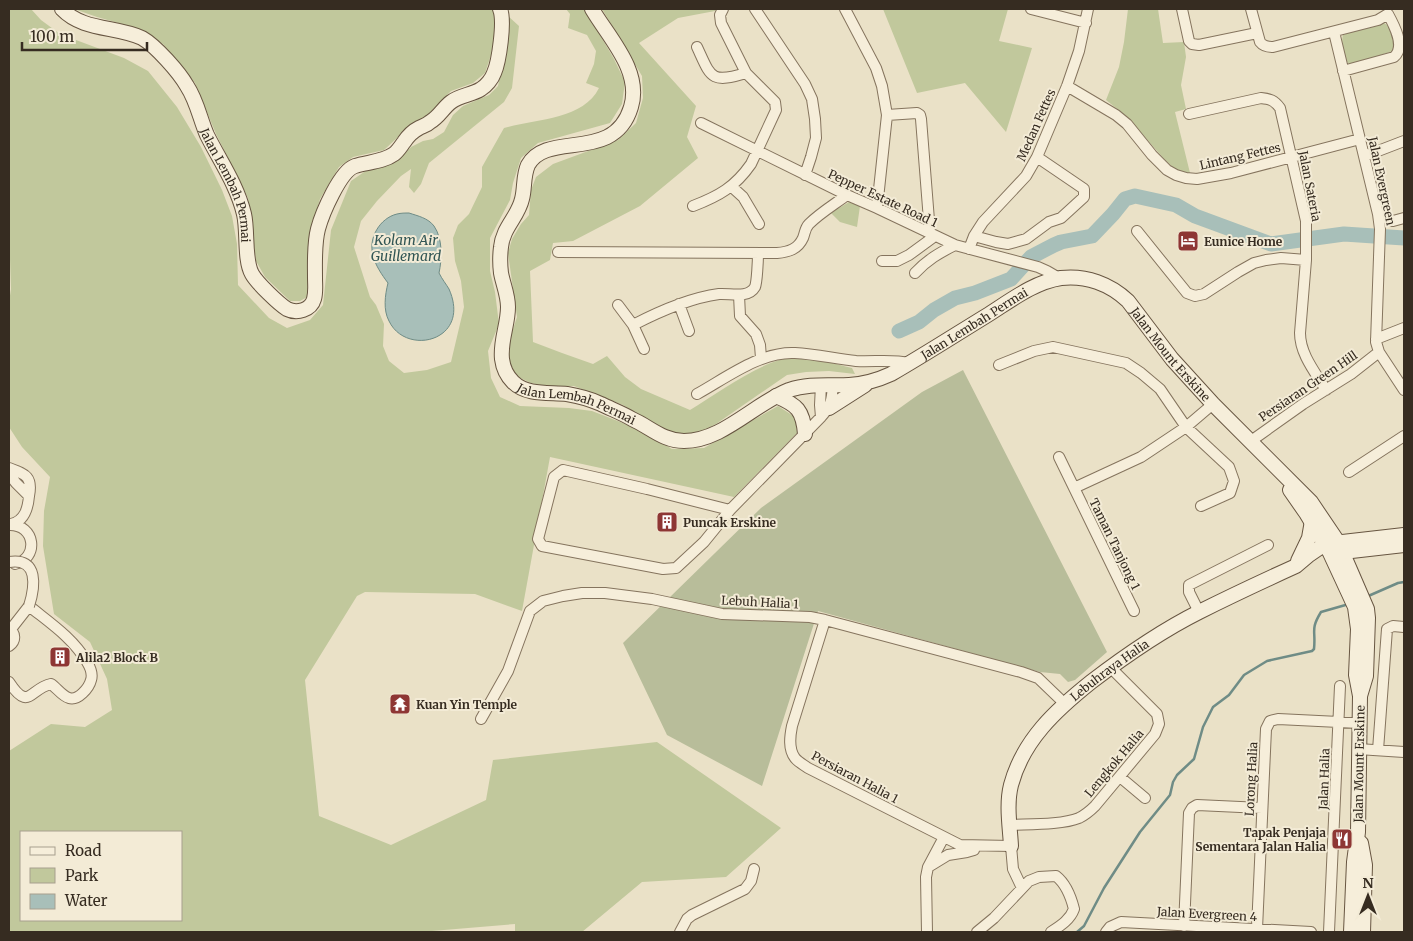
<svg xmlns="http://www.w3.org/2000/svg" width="1413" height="941" viewBox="0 0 1413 941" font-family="Merriweather,serif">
<rect width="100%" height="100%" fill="#eae1c7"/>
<!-- green -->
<path fill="#c1c89c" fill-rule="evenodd" d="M9,9H31L41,20L60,34L124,58L148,71L177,107L201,147L222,190L232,216L237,244L238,285L269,318L287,328L310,320L323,305L331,230L351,181L367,170L391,164L401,157L411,147L423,141L433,139L444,132L453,115L463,106L489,95L498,86L509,33L508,16L519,26L512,88L504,102L429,163L421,184L414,193L409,187L411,169L401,176L377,201L361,221L354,247L370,297L376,305L384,324L383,346L389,361L404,373L427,370L451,362L464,307L461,281L455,261L453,238L458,225L469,214L482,187V167L504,128C535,119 583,120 599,88L586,83L594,64L596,51L587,35L568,28L570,14L566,9H585L614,59L625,82L622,104L610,123L538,143L521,158L513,183L510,200L490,238V271L495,292L499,324L488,351L491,378L500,397L520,406L569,408L592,411L641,430L672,449L704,448L778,406L795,417L797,433L734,497L550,457L522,611L475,594L365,592L357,596L305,680L319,816L391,845L486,800L493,760L657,742L781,828L726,877L642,882L582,932H515V924L420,932H9V751L51,724L85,727L112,710L107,679L90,642L54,614L43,546L44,511L50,477L22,447L9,427V302L11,289L9,229ZM21,832H181V920H21Z
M74,9H493L496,26L491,55L485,73L473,83L451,91L429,114L411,125L384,150L353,157L339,167L320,199L310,233V286L309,296L300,301H290L265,277L256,261L248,198L216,134L195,83L163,44L136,28L97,17Z
M602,9H717L715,11L678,18L639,43L696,106L687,137L698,158L640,206L573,241L553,243L550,260L530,271L533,342L562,353L593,364L607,356L625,377L641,389L690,410C718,393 763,359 795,357C814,356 834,364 852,368L855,374L829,371L806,372L787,375L716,424L693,436L669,432L648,421L623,405L574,386H546L531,383L516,376L509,360L507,347L517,317L508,253L512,239L521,224L529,215L531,190L536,177L553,164L618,140L636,123L643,98L642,76Z
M883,9H1008L999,41L1032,48L1006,132L965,83L917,93Z
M1128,9H1158L1163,43L1184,42L1186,57L1181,85L1186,109L1175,112L1190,173L1177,171L1165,160L1126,116L1106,100L1119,67L1124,42Z
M1381,22C1392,24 1396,42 1393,51L1356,63C1353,64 1351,65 1348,63C1343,59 1341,41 1343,35Z
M849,202L860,206L857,227L840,222L831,213Z"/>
<!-- cemetery -->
<path fill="#b8bd9a" d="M963,370L1107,652L1075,680L1068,682L1060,674L1040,672L818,611L762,786L667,735L623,643L761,508L922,392Z"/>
<!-- water -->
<path fill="#a8bfb9" stroke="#6f8c86" d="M409,213C418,216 428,218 434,226C443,239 442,259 439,273C442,279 446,284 449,289C472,341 406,357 389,321C383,310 385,295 388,283C382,275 375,265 373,255C368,238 380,218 397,214C401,213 405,213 409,213Z"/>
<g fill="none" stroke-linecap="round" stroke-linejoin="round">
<!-- stream -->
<path stroke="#6f8c86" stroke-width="2.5" d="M1366,597L1398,583L1404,582
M1077,932L1084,926L1104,888L1140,832L1170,795L1173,782L1177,775L1194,759L1203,727L1213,707L1229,695L1244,675L1267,661L1312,651L1314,649C1316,630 1310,630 1321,612L1349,604"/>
<!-- river -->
<path stroke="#a8bfb9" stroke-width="15" d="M899,331L919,322L934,310L955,298L975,293L1011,279L1031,257L1054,245L1061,242L1092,236L1113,214L1125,199L1135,196L1176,205L1195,216L1271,244L1344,234L1404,238"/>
<!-- street casing -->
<g stroke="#85745e" stroke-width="12">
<path id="street" d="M755,9L805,84L812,99L815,119L816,138L811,157L805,175
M845,9L876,68L882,86L887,115L877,208
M1031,9L1086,23
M1182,9L1189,41L1192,44L1199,45L1257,33
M1251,9L1260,42C1263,46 1267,47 1273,47L1378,20L1388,14
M1334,32L1378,214L1380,229L1376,342L1379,352L1404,390
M697,47C711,77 710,84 746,73
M1343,71L1394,57C1406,47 1394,25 1388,14
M1067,86L1116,115L1127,124L1152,155L1167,170L1176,175L1186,178L1197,179L1231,173L1360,139
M1189,114L1261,98C1270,99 1274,100 1280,108L1306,221V260L1300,333C1300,354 1315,372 1326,390
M887,115L917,113L920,115L921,119L930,233
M701,123L847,195L877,208L955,245L1038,267L1047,271L1059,278
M1365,156L1404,141
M732,187L743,197L759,224
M693,206C719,196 735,187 751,164L776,110L775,102L746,73L721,23L720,15L723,9
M1378,214L1393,221L1404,218
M1137,231L1187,293L1195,296L1204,294L1238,272L1254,263L1266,260L1281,258L1306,260
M974,236L996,242L1008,244L1026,239L1049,222L1061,218L1084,197V189L1037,157
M969,249L974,236L983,222L1026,176L1037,157L1067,86L1079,51L1088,9
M558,252L777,253C789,252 798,249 803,238C805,233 805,228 809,224C820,213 835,204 847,195
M882,261H897L909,255L935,236
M915,273C927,260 939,253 955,245
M739,295L740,316L756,334L760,345L761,358
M679,304L689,331
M618,305L633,325L644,349
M633,325C660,311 689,298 719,294C730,293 748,299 755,287C757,282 758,260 758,253
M1376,339L1404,328
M999,365L1034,351L1053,347L1126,363L1141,373L1160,389L1186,427L1229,467L1234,481L1230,493L1201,506
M821,385L820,405L821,417
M697,394C726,378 761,351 795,353C816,354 836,359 856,361C874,362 892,359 909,363
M1251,441L1303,404L1351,374L1379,352
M1059,457L1134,611
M9,468C25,474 33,476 29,496L16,483L9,474
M1349,472L1404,436
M1074,488L1141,457L1186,427L1213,404
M730,510L647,489L563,470L554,477L538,539L542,546L663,569L676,568L704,542L730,510L821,417C831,406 832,400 833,385
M11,524C25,521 28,508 29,496
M9,525C36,524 39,559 15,564
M1199,612L1189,592V585L1268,545
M825,620L792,726C790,736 788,749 795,758C798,762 804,765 808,768L960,845L1011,846L1013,869L1022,888
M9,629C16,633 16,641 9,646
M9,682C29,712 29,689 51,684C57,688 62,696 69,698C78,701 89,688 91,680C93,674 90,667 87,662C73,638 50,623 29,606L11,629
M481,719L508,671L530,611L543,601L563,596L582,593H605L652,599L722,614L810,617L825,620L1021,672L1038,678L1064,703
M1358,749L1404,752
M1378,750L1387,629L1393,626L1404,627
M1120,777L1145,798
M1009,825C1029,824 1062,825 1079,818C1085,815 1090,811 1095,806L1155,734L1159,724L1157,714L1110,667
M930,866L948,855L967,852L974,850
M1184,926L1189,813L1192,808L1197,805L1262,808
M1257,929L1266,729L1270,721L1278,719L1359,723
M680,932L687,919L692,915L745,889L751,881L754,869
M927,932L926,877L928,867L944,837
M977,932L994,918L1029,881L1039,877L1056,876C1065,883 1071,897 1074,909C1070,920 1060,926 1051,932
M1106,932L1110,927L1121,922L1311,932
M1329,932L1340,686"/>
</g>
<!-- secondary casing -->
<g stroke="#675541" stroke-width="16">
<g id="secondary">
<path id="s1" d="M62,9C83,31 116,26 142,38C156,46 179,72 187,86C197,101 200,119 207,135C220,161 237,185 244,214C248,231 244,260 252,274C257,283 279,304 287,309C297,314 311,310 314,299C316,292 315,285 315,278C315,262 314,244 318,229C322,214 340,171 355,166C367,162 383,162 394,154C398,151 401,146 404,142C408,136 413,131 419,128C423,126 427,125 430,122C439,117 443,108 451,102C460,95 472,95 481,89C486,86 492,79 494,73C499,62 505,21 500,9"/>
<path id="s2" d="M592,9C609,38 642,71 631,107C614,164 547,130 528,165C523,176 525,188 522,199C518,217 503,227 501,247C500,255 500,265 501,273C503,284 508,295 508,307C508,325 500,341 502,359C503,367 507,376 513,382C527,396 550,392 567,394C579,396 590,399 601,404C611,409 622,413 632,419C650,427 663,441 684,441C722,441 754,404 789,390C809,383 829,386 849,385C864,384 878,380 891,374C924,355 955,335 986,316C1010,301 1034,282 1061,278C1086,275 1110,284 1128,301L1172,359L1213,404L1311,502L1338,542L1367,609L1368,618L1366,676L1360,696"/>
<path d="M776,396C797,405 803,410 805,434"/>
<path d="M829,408L865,385"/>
<path d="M1290,490L1306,513L1330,553L1355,607L1358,629L1356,675L1360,696L1358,832L1354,862L1351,932"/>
<path d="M1334,553L1404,545"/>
<path d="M1298,561L1309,538L1312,521"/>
<path d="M1361,843L1365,865L1363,932"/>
<path id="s3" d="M1011,846C1010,827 1006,805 1011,785C1023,740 1056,710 1091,682C1125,656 1161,631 1199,612C1231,596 1263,581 1296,566L1309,555L1325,544L1404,535"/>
</g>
</g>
<!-- street -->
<use href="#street" stroke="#f6eeda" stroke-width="10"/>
<!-- secondary -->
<use href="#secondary" stroke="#f6eeda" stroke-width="14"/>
<!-- street-bridge casing -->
<g stroke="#85745e" stroke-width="12" stroke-linecap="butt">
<path id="street-bridge" d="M9,562C39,557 35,587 29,606"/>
</g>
<!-- street-bridge -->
<use href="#street-bridge" stroke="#f6eeda" stroke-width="10"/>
</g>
<!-- icons -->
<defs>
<g id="hotel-square" transform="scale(1.125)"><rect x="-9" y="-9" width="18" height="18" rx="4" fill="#8e3634" stroke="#f3ebd6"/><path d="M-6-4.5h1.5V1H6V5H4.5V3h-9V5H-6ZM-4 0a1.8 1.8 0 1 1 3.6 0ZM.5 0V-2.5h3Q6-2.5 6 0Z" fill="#fff"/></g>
<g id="building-square" transform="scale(1.125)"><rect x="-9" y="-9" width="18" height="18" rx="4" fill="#8e3634" stroke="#f3ebd6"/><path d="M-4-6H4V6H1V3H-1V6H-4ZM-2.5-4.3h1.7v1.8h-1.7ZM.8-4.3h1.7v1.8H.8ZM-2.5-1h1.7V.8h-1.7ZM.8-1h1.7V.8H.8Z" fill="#fff"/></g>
<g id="temple-square" transform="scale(1.125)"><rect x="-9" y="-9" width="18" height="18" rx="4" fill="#8e3634" stroke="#f3ebd6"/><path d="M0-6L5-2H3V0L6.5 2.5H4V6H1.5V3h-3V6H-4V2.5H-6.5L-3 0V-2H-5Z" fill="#fff"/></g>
<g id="restaurant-square" transform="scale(1.125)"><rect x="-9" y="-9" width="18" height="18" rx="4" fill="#8e3634" stroke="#f3ebd6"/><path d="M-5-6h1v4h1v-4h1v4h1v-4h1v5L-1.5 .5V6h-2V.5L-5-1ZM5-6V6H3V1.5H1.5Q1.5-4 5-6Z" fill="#fff"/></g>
</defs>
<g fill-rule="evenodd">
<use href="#hotel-square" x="1188" y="241"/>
<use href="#building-square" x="667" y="522"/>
<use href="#building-square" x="60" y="657"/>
<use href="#temple-square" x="400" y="704"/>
<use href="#restaurant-square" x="1342" y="839"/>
</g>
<g text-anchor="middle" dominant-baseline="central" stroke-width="4" stroke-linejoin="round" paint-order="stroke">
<!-- street labels -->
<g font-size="12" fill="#362c21" stroke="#f3ebd6">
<text transform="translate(1036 125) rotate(-66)">Medan Fettes</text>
<text transform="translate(1240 156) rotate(-13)">Lintang Fettes</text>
<text transform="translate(1382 181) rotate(78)">Jalan Evergreen</text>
<text stroke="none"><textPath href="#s1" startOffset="260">Jalan Lembah Permai</textPath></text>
<text transform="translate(1310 186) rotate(79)">Jalan Sateria</text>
<text transform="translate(883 198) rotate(25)">Pepper Estate Road 1</text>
<text stroke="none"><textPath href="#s2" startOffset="965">Jalan Lembah Permai</textPath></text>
<text stroke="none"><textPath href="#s2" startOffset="1205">Jalan Mount Erskine</textPath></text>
<text transform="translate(1308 386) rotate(-34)">Persiaran Green Hill</text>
<text stroke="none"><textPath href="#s2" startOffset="530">Jalan Lembah Permai</textPath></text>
<text transform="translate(1115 544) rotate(64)">Taman Tanjong 1</text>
<text transform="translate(760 602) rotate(3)">Lebuh Halia 1</text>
<text stroke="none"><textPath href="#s3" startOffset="216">Lebuhraya Halia</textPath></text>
<text transform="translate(1114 763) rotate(-50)">Lengkok Halia</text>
<text transform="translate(1359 764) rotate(-89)">Jalan Mount Erskine</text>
<text transform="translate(855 777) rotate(28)">Persiaran Halia 1</text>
<text transform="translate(1251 779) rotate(-87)">Lorong Halia</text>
<text transform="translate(1324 779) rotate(-88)">Jalan Halia</text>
<text transform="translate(1207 914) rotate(3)">Jalan Evergreen 4</text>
</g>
<!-- poi labels -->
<g font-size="12" font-weight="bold" fill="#362c21" stroke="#f3ebd6" text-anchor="start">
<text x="1204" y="241">Eunice Home</text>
<text x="683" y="522">Puncak Erskine</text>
<text x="76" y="657">Alila2 Block B</text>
<text x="416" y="704">Kuan Yin Temple</text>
<text x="1326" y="832" text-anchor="end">Tapak Penjaja<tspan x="1326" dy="14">Sementara Jalan Halia</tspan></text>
</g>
<!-- water labels -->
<g font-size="14" font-style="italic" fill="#315554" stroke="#f3ebd6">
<text x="406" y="240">Kolam Air<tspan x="406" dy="16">Guillemard</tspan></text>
</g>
</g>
<!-- border -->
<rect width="1413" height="941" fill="none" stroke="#362c21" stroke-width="20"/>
<!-- legend -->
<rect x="20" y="831" width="162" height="90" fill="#f3ebd6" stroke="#a79f8e"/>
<rect x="30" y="847" width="25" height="8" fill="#f6eeda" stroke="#a79f8e"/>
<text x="65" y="856" font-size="15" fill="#362c21">Road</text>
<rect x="30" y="868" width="25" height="15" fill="#c1c89c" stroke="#a79f8e"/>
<text x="65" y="881" font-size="15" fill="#362c21">Park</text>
<rect x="30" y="894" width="25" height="15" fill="#a8bfb9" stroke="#a79f8e"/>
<text x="65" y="906" font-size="15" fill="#362c21">Water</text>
<!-- north arrow -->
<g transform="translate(1368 896)" stroke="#f3ebd6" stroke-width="4" paint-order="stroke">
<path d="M0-4L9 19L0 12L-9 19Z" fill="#362c21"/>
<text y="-8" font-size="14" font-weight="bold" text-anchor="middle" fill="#362c21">N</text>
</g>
<!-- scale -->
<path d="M22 42v8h125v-8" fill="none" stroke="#362c21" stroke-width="2.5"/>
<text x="30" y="42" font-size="15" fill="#362c21" stroke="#f3ebd6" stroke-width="4" paint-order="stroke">100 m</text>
</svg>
